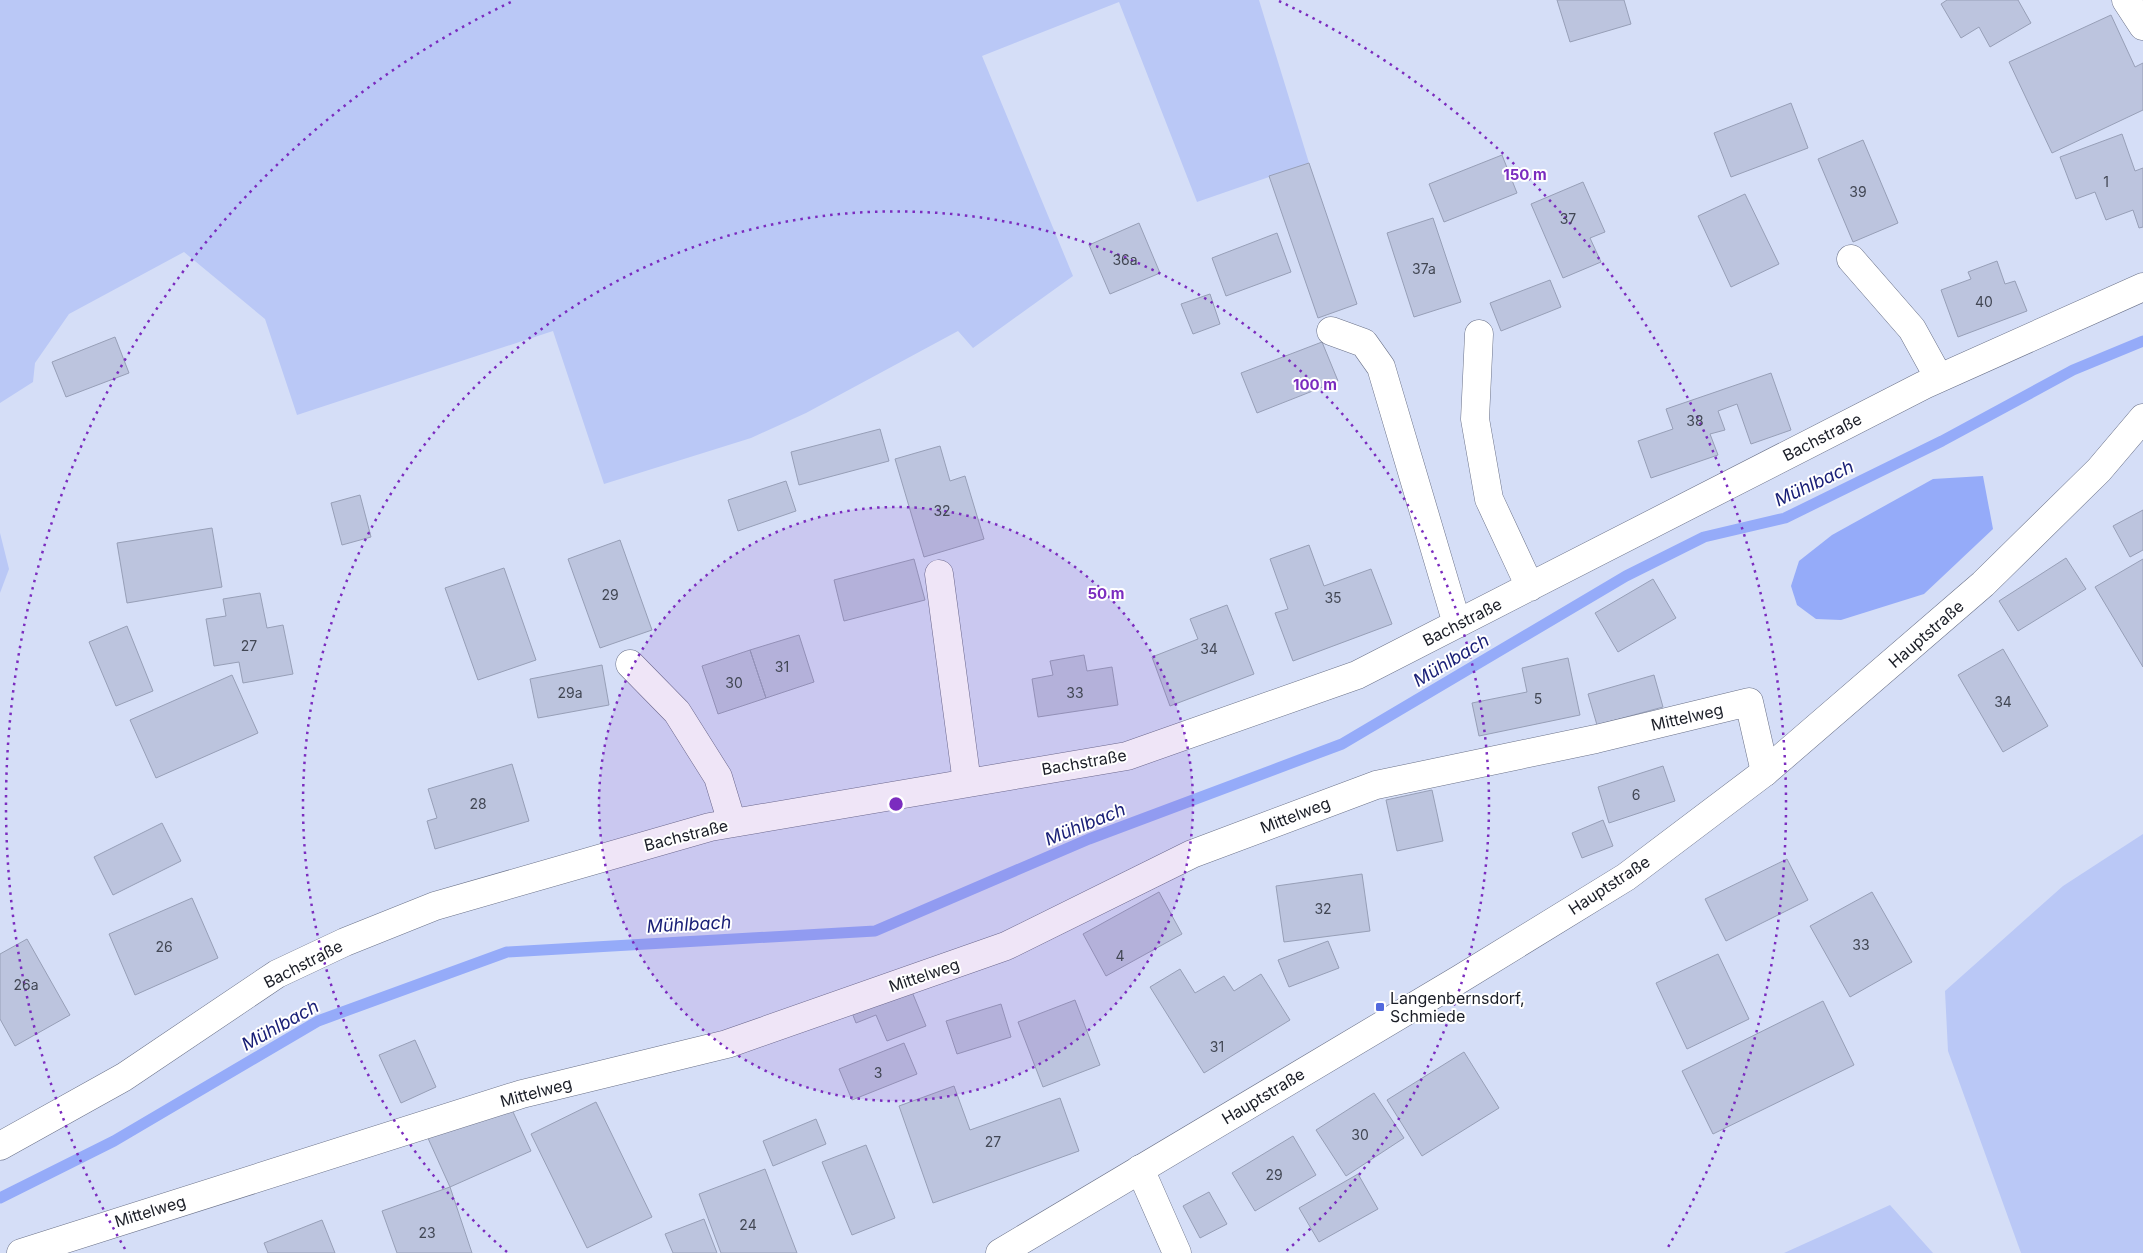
<svg xmlns="http://www.w3.org/2000/svg" width="2143" height="1253" viewBox="0 0 2143 1253" font-family="Inter,sans-serif">
<rect width="100%" height="100%" fill="#d5def7"/>
<!-- green -->
<path fill="#bac8f6" d="M0,0H1259L1309,163L1197,202L1119,2L982,56L1073,276L973,348L958,331L806,413L751,438L604,484L553,331L297,415L265,319L184,252L69,314L35,363L33,382L0,403Z
M0,533L9,569L0,593Z
M2143,834V1253H2021L1948,1051L1945,991L2063,886Z
M1890,1205L1933,1253H1784Z"/>
<!-- water -->
<path fill="#95abf9" d="M1983,476L1993,529L1924,594L1841,620L1816,619L1797,605L1791,586L1799,561L1832,535L1933,479Z"/>
<g fill="none" stroke-linecap="round" stroke-linejoin="round">
<!-- stream -->
<path stroke="#95abf9" stroke-width="11" d="M0,1198L114,1141L318,1021L507,952L875,931L1089,839L1342,744L1626,576L1704,537L1785,518L1942,441L2073,370L2143,341"/>
</g>
<!-- building -->
<path fill="#bcc4de" stroke="#979fb7" d="M1557,0H1624L1631,24L1570,42Z
M1947,0H2018L2031,23L1990,47L1979,27L1961,38L1941,4Z
M2111,15L2135,67L2143,63V110L2052,153L2009,62Z
M1791,103L1808,148L1731,177L1714,133Z
M2122,134L2135,171L2143,168V227L2139,228L2133,210L2106,220L2095,192L2076,199L2060,157Z
M1863,140L1898,223L1853,242L1818,159Z
M1502,155L1517,193L1444,222L1429,184Z
M1309,163L1357,304L1318,318L1269,176Z
M1583,182L1605,232L1590,238L1601,262L1563,278L1531,204Z
M1745,194L1779,264L1731,287L1698,216Z
M1433,218L1461,302L1414,317L1387,233Z
M1139,223L1160,273L1110,294L1089,245Z
M1277,233L1291,272L1226,296L1212,258Z
M1997,261L2005,284L2015,281L2027,311L1958,337L1941,290L1971,279L1968,272Z
M1550,280L1561,307L1501,331L1490,303Z
M1210,294L1220,324L1193,334L1181,304Z
M115,337L129,373L66,397L52,362Z
M1322,342L1338,381L1257,413L1241,373Z
M1771,373L1791,430L1751,444L1737,404L1718,411L1725,430L1710,434L1718,455L1651,478L1638,441L1673,429L1666,409Z
M880,429L889,461L799,485L791,452Z
M940,446L950,481L965,476L984,539L924,557L895,459Z
M786,481L796,511L738,531L728,500Z
M360,495L371,537L342,545L331,503Z
M2143,510V550L2130,557L2113,526Z
M212,528L222,587L127,603L117,543Z
M620,540L652,630L600,648L568,559Z
M1309,545L1324,586L1371,569L1392,624L1293,661L1275,613L1288,609L1270,559Z
M2066,558L2086,589L2018,631L1999,601Z
M914,559L925,600L844,621L834,580Z
M2143,559V667L2095,587Z
M504,568L536,660L478,680L445,588Z
M1653,579L1676,618L1618,652L1595,613Z
M260,593L267,628L283,625L293,674L243,683L239,662L214,666L206,619L226,616L223,599Z
M1227,605L1254,674L1170,706L1152,657L1198,639L1190,619Z
M127,626L153,691L116,706L89,642Z
M799,635L814,682L766,698L750,650Z
M2003,649L2048,726L2003,752L1958,675Z
M750,650L766,698L718,714L702,666Z
M1084,655L1087,671L1112,667L1118,705L1038,717L1032,679L1053,675L1050,661Z
M1568,658L1580,715L1479,736L1472,703L1527,692L1522,668Z
M602,665L609,705L538,718L530,679Z
M232,675L258,733L156,778L130,720Z
M1654,675L1663,707L1597,725L1588,694Z
M512,764L529,821L435,849L427,821L437,818L428,789Z
M1663,766L1675,801L1609,823L1598,787Z
M1432,790L1443,841L1397,851L1386,800Z
M1603,820L1613,846L1582,858L1572,833Z
M162,823L181,861L113,895L94,857Z
M1787,859L1808,900L1726,941L1705,899Z
M1362,874L1370,931L1284,942L1276,886Z
M1159,892L1182,934L1106,976L1083,934Z
M1872,892L1912,962L1850,997L1810,926Z
M192,898L218,958L135,995L109,934Z
M27,939L70,1015L15,1046L0,1019V954Z
M1328,941L1339,968L1289,987L1278,960Z
M1718,954L1749,1019L1687,1049L1656,983Z
M1180,969L1195,993L1224,976L1234,991L1261,974L1290,1020L1204,1073L1150,987Z
M908,982L926,1026L887,1041L876,1015L856,1023L849,1005Z
M1075,1000L1100,1065L1043,1087L1018,1022Z
M1823,1001L1854,1065L1713,1134L1682,1071Z
M1001,1004L1011,1037L957,1054L946,1021Z
M415,1040L436,1087L401,1103L379,1055Z
M904,1043L917,1074L852,1100L839,1069Z
M1464,1052L1499,1108L1422,1156L1387,1100Z
M954,1086L970,1130L1060,1098L1079,1151L933,1203L899,1106Z
M1374,1093L1404,1138L1346,1176L1316,1130Z
M508,1101L531,1151L450,1187L427,1136Z
M596,1102L652,1217L587,1248L531,1134Z
M816,1119L826,1144L773,1166L763,1141Z
M1293,1136L1316,1175L1255,1211L1232,1173Z
M866,1145L895,1218L852,1235L822,1162Z
M765,1169L797,1253H721L699,1194Z
M1358,1174L1378,1209L1319,1242L1299,1208Z
M450,1187L472,1253H397L382,1211Z
M1209,1192L1227,1224L1200,1238L1183,1206Z
M704,1219L717,1253H673L665,1234Z
M322,1220L335,1253H268L264,1243Z"/>
<g fill="none" stroke-linecap="round" stroke-linejoin="round">
<!-- minor casing -->
<g stroke="#6a7188" stroke-width="29">
<path id="minor" d="M2126,0L2143,26
M1851,259L1912,329L1939,378
M1331,331L1364,343L1381,367L1457,624
M1479,334L1475,419L1489,499L1530,587
M939,574L967,783
M630,664L677,712L718,777L732,823
M0,1146L124,1077L277,974L345,942L435,906L710,827L1127,756L1357,675L1924,385L2143,287
M1140,1169L1177,1253
M21,1253L522,1094L727,1044L1006,946L1192,854L1376,785L1596,739L1749,702L1765,772"/>
</g>
<!-- major casing -->
<g stroke="#6a7188" stroke-width="29">
<path id="major" d="M1000,1253L1460,979L1626,877L1765,772L1983,584L2099,470L2143,418"/>
</g>
<!-- minor -->
<use href="#minor" stroke="#fff" stroke-width="28"/>
<!-- major -->
<use href="#major" stroke="#fff" stroke-width="28"/>
</g>
<!-- distance rings -->
<circle cx="896" cy="804" r="297" fill="#7b2cbf" fill-opacity=".12"/>
<g fill="none" stroke="#7b2cbf" stroke-width="2.5" stroke-dasharray="2.5 5">
<circle cx="896" cy="804" r="297"/>
<path d="M507 1252A593 593 0 1 1 1285 1252"/>
<path d="M125 1249A890 890 0 0 1 513 1M1279 1A890 890 0 0 1 1667 1249"/>
</g>
<!-- markers -->
<rect fill="#5269de" stroke="#fff" stroke-width="2" x="1375" y="1002" width="10" height="10" rx="2.5"/>
<g text-anchor="middle" dominant-baseline="central" stroke-width="4" stroke-linejoin="round" paint-order="stroke">
<!-- number labels -->
<g font-size="14" fill="#424754">
<text x="2106" y="181">1</text>
<text x="1858" y="191">39</text>
<text x="1568" y="218">37</text>
<text x="1125" y="259">36a</text>
<text x="1424" y="268">37a</text>
<text x="1984" y="301">40</text>
<text x="1695" y="420">38</text>
<text x="942" y="510">32</text>
<text x="610" y="594">29</text>
<text x="1333" y="597">35</text>
<text x="249" y="645">27</text>
<text x="1209" y="648">34</text>
<text x="782" y="666">31</text>
<text x="734" y="682">30</text>
<text x="570" y="692">29a</text>
<text x="1075" y="692">33</text>
<text x="1538" y="698">5</text>
<text x="2003" y="701">34</text>
<text x="1636" y="794">6</text>
<text x="478" y="803">28</text>
<text x="1323" y="908">32</text>
<text x="1861" y="944">33</text>
<text x="164" y="946">26</text>
<text x="1120" y="955">4</text>
<text x="26" y="984">26a</text>
<text x="1217" y="1046">31</text>
<text x="878" y="1072">3</text>
<text x="1360" y="1134">30</text>
<text x="993" y="1141">27</text>
<text x="1274" y="1174">29</text>
<text x="748" y="1224">24</text>
<text x="427" y="1232">23</text>
</g>
<!-- street labels -->
<g font-size="16" fill="#1a1d26" stroke="#fff">
<text transform="translate(1822 437) rotate(-27)">Bachstraße</text>
<text transform="translate(1462 622) rotate(-27)">Bachstraße</text>
<text transform="translate(1926 634) rotate(-41)">Hauptstraße</text>
<text transform="translate(1687 717) rotate(-13)">Mittelweg</text>
<text transform="translate(1084 762) rotate(-10)">Bachstraße</text>
<text transform="translate(1295 815) rotate(-21)">Mittelweg</text>
<text transform="translate(686 835) rotate(-14)">Bachstraße</text>
<text transform="translate(1609 885) rotate(-33)">Hauptstraße</text>
<text transform="translate(303 964) rotate(-27)">Bachstraße</text>
<text transform="translate(924 975) rotate(-19)">Mittelweg</text>
<text transform="translate(536 1092) rotate(-15)">Mittelweg</text>
<text transform="translate(1263 1096) rotate(-31)">Hauptstraße</text>
<text transform="translate(150 1211) rotate(-17)">Mittelweg</text>
</g>
<!-- poi labels -->
<g font-size="16" fill="#1a1d26" stroke="#fff" text-anchor="start">
<text x="1390" y="998">Langenbernsdorf,<tspan x="1390" dy="18">Schmiede</tspan></text>
</g>
<!-- water labels -->
<g font-size="18" font-style="italic" fill="#1a2077" stroke="#fff">
<text transform="translate(1814 483) rotate(-25)">Mühlbach</text>
<text transform="translate(1451 660) rotate(-31)">Mühlbach</text>
<text transform="translate(1085 824) rotate(-22)">Mühlbach</text>
<text transform="translate(689 924) rotate(-3)">Mühlbach</text>
<text transform="translate(280 1025) rotate(-29)">Mühlbach</text>
</g>
</g>
<circle cx="896" cy="804" r="8" fill="#7b2cbf" stroke="#fff" stroke-width="2.5"/>
<g font-size="15" text-anchor="middle" font-weight="bold" fill="#7b2cbf" stroke="#fff" stroke-width="4" stroke-linejoin="round" paint-order="stroke">
<text x="1525" y="180">150 m</text>
<text x="1315" y="390">100 m</text>
<text x="1106" y="599">50 m</text>
</g>
</svg>
